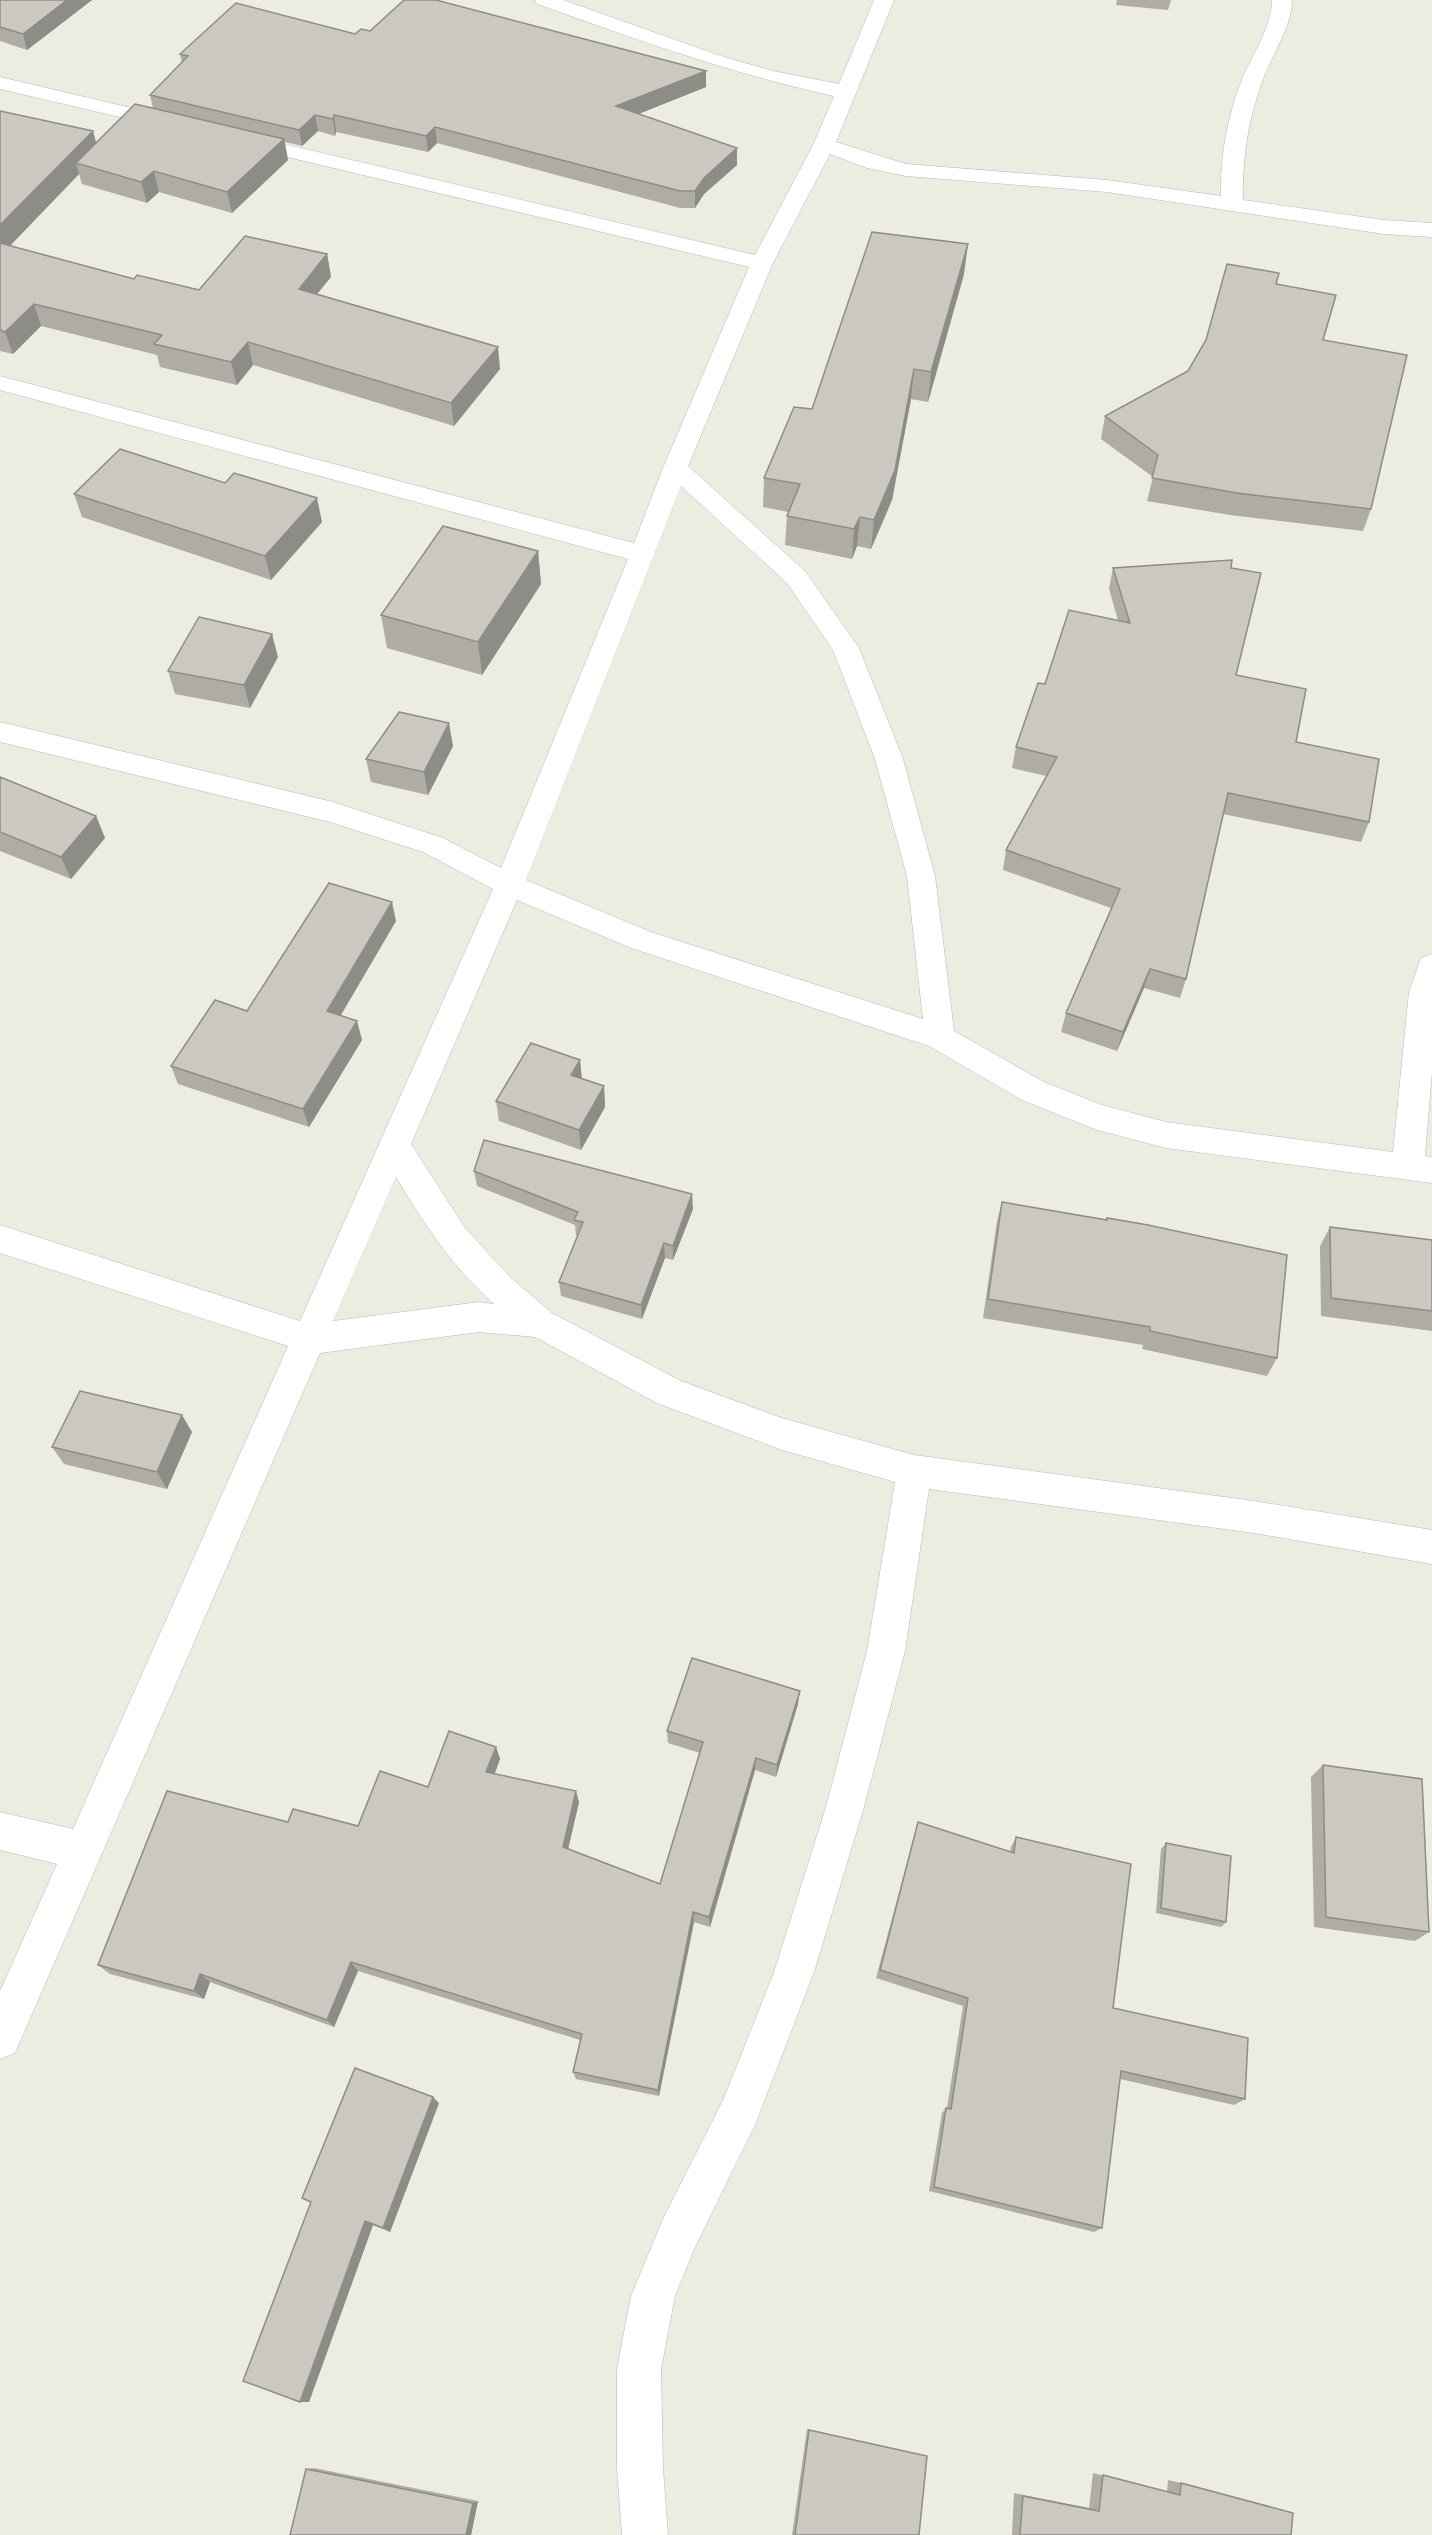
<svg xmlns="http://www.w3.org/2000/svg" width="1432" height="2535" viewBox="0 0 1432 2535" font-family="'DejaVu Sans',sans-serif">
<rect width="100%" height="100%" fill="#ecece1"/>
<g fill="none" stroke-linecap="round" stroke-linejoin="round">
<!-- minor casing -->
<g stroke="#b9b9bf" stroke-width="1">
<path id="minor" d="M534,0H563L721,56L773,71L839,84L874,0H894L836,142L906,164L1107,180L1221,196C1220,157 1227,119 1241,82C1251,56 1272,28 1272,0H1292C1292,27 1271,56 1262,82C1248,120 1242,159 1243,200L1384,220L1432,223V237L1384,234L1107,192L906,176L867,168L830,154L773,263L688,466L805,571L859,648L903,759L935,876L954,1031L1044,1082L1102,1105L1166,1122L1393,1152L1409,992L1421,958L1432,954V1072L1425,1156L1432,1157V1183L1166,1148L1097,1130L1022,1100L929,1046L631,948L517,900L411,1144L465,1228L511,1278L552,1313L681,1381L782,1418L914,1455L1254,1501L1432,1530V1564L1254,1533L929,1489L905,1651L864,1807L814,1972L755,2125L695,2247L675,2296L661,2369L663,2468L668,2535H622L617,2468V2369L631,2296L663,2219L724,2098L774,1972L826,1807L867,1651L895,1482L782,1450L657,1403L535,1337L479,1332L320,1353L15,2053L0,2059V1991L57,1864L0,1850V1812L73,1829L288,1346L0,1253V1225L300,1321L493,889L423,852L330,822L0,742V722L333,802L443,838L501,868L628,559L0,390V376L634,543L663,468L749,267L241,146L234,144L230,140L234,136L241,134L755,255L813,145L834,96C732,74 635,39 537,4ZM681,486L787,583L833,650L875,759L907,876L923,1019L651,932L526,880ZM396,1177C424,1224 453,1268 494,1304L479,1302L333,1321Z
M0,77L178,119L181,123L178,127L171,129L0,89Z"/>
</g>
<!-- minor -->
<use href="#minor" fill="#fff" fill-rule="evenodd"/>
</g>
<!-- wall -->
<path fill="#aeaca5" d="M0,0H92L27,50L0,41Z
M1117,0H1171L1168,10L1116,5Z
M370,31L706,71V87L638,114L737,165L704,194L695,208H680L437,143L428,152L336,132L335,136L318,131L302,146L285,142L288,160L232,213L159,192L147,203L82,184L79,174L10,246L134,279L199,290L327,254L331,277L317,294L500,369L454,426L253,365L237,385L160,367L157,355L41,326L13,354L0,351V111L93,131L96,143L153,108L150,95L182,63L180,54L355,34Z
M964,274L928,402L911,399L892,500L871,549L857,546L852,559L785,545L787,516L788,512L763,507L764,478L812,409Z
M1276,284L1323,340L1371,509L1363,531L1230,515L1147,501L1153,477L1101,439L1105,416L1188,371Z
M74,494L322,522L271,580L82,517Z
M538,551L541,584L482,675L387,648L381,615Z
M1113,568H1231L1236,675L1369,822L1361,842L1223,814L1186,979L1180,998L1144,988L1117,1051L1061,1032L1066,1013L1111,908L1003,870L1006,850L1046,776L1012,768L1016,747L1045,684L1118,620L1109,589Z
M278,657L250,708L175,694L168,671Z
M453,746L428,795L371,782L366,759Z
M0,777L96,816L105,838L71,879L0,851Z
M396,921L341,1015L362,1040L309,1127L178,1084L171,1066L247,1011Z
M580,1060L582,1079L604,1086L605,1107L581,1150L499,1121L496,1101Z
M474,1171L693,1209L673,1260L665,1258L642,1319L561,1296L559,1282L578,1235H576L575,1225L477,1186Z
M1002,1202L1277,1358L1267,1376L1142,1349L1143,1345L983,1318L997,1221Z
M1330,1227L1432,1240V1331L1321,1316L1320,1246Z
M192,1432L167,1489L64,1464L52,1447Z
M798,1704L776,1777L755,1770L710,1927L694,1922L659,2096L576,2079L573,2072L580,2040L358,1971L334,2027L210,1982L204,1999L110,1974L98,1965L288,1822L358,1826L428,1787L496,1747L500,1759L494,1774L579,1802L568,1849L660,1884L700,1753L668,1743L667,1731Z
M1323,1765L1429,1932L1415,1941L1314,1927L1311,1777Z
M918,1822L1010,1852L1011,1847L1016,1837L1113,2008L1245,2099L1234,2105L1120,2079L1102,2228L1094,2232L929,2191L942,2113L946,2108H947L963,2006L876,1978L915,1833Z
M1166,1843L1226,1922L1221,1927L1156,1913L1161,1849Z
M439,2103L390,2232L373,2225L309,2402H300L311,2202L302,2198Z
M807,2429L927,2456L919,2535H792Z
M314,2468L478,2501L471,2535L306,2469Z
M1093,2473L1167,2492L1168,2480L1181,2483L1291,2535H1012L1014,2493L1089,2508Z"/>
<!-- shaded-wall -->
<path fill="#8d8c86" d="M67,0H92L27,50L23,34Z
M706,71V87L616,123V106Z
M315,115L318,131L302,146L299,130Z
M334,115L336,132L335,136L333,119Z
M435,127L437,143L428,152L426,136Z
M93,131L99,154L76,163L79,174L0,256V225Z
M284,139L288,160L232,213L227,192Z
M737,148V165L704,194L695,208V191L704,178Z
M154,171L159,192L147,203L141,182Z
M968,244L964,274L928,402L931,372Z
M327,254L331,277L303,311L299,289Z
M34,304L41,326L13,354L5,332Z
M248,342L253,365L237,385L231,362Z
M498,347L500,369L454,426L451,403Z
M914,369L911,399L892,500L871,549L874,520Z
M317,498L322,522L271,580L265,556Z
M860,517L857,546L852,559L854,529Z
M538,551L541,584L482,675L478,642Z
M272,634L278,657L250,708L244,685Z
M449,723L453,746L428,795L424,772Z
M96,816L105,838L71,879L61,857Z
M392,902L396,921L332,1030L327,1011Z
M1150,969L1144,988L1117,1051L1123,1032Z
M357,1021L362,1040L309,1127L303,1109Z
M580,1060L582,1081L571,1075Z
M604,1086L605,1107L581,1150L579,1130Z
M692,1194L693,1209L673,1260V1246Z
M664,1243L665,1258L642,1319L641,1305Z
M182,1415L192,1432L167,1489L157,1472Z
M800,1691L798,1704L776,1777L777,1765Z
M496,1747L500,1759L491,1784L486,1772Z
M756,1758L755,1770L710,1927L709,1917Z
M576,1791L579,1802L566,1858L563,1847Z
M693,1912L694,1922L659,2096L658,2090Z
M351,1962L358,1971L334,2027L327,2020Z
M200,1974L210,1982L204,1999L194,1991Z
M433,2097L439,2103L390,2232L383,2228Z
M365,2221L373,2225L309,2402H300Z
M478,2501L471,2535H466L473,2503Z"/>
<!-- building -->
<path fill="#cac8c0" stroke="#8d8c86" stroke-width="1.5" d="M0,0H67L23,34L0,27Z
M404,0H436L706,71L616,106L737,148L704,178L695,191H680L435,127L426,136L334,115L333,119L315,115L299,130L150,95L188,56L180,54L236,3L355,34L361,29L370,31Z
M135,104L284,139L227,192L154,171L141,182L76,163Z
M0,111L93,131L0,225Z
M872,232L968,244L931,372L914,369L895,470L874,520L860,517L854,529L787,516L800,484L764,478L794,407L812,409Z
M245,236L327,254L299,289L498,347L451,403L248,342L231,362L154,344L162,335L34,304L5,332L0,330V243L134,279L137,275L199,290Z
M1227,264L1279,273L1276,284L1336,295L1323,340L1407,355L1371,509L1237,493L1152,478L1158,455L1105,416L1188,371L1206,340Z
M120,449L225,483L234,473L317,498L265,556L74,494Z
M443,526L538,551L478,642L381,615Z
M1232,560L1231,568L1261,573L1236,675L1306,689L1296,742L1379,759L1369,822L1228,793L1186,979L1150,969L1123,1032L1066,1013L1120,889L1006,850L1057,757L1016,747L1038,683L1045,684L1069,610L1130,623L1113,568Z
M199,617L272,634L244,685L168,671Z
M399,712L449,723L424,772L366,759Z
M0,777L96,816L61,857L0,832Z
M329,883L392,902L327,1011L357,1021L303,1109L171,1066L215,1000L247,1011Z
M531,1043L580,1060L571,1075L604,1086L579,1130L496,1101Z
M484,1140L692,1194L673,1246L664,1243L641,1305L559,1282L583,1222L574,1220L578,1212L474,1171Z
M1002,1202L1107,1220V1218L1148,1225L1287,1255L1277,1358L1150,1331V1327L988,1299Z
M1330,1227L1432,1240V1311L1331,1298Z
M80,1391L182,1415L157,1472L52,1447Z
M692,1658L800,1691L777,1765L756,1758L709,1917L693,1912L658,2090L573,2072L582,2034L351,1962L327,2020L200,1974L194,1991L98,1965L167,1791L288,1822L293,1809L358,1826L380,1771L428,1787L449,1731L496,1747L486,1772L576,1791L563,1847L660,1884L703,1742L667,1731Z
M1323,1765L1422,1779L1429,1932L1326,1917Z
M918,1822L1014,1853L1016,1837L1131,1864L1113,2008L1248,2038L1245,2099L1121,2071L1102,2228L934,2187L946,2108L951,2109L968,1998L880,1970Z
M1166,1843L1231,1856L1226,1922L1161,1908Z
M355,2068L433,2097L383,2228L365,2221L300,2402L243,2381L311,2202L302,2198Z
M809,2430L927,2456L919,2535H795Z
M306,2469L473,2503L466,2535H290Z
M1103,2475L1180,2495L1181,2483L1293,2513L1291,2535H1020L1023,2496L1099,2511Z"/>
</svg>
